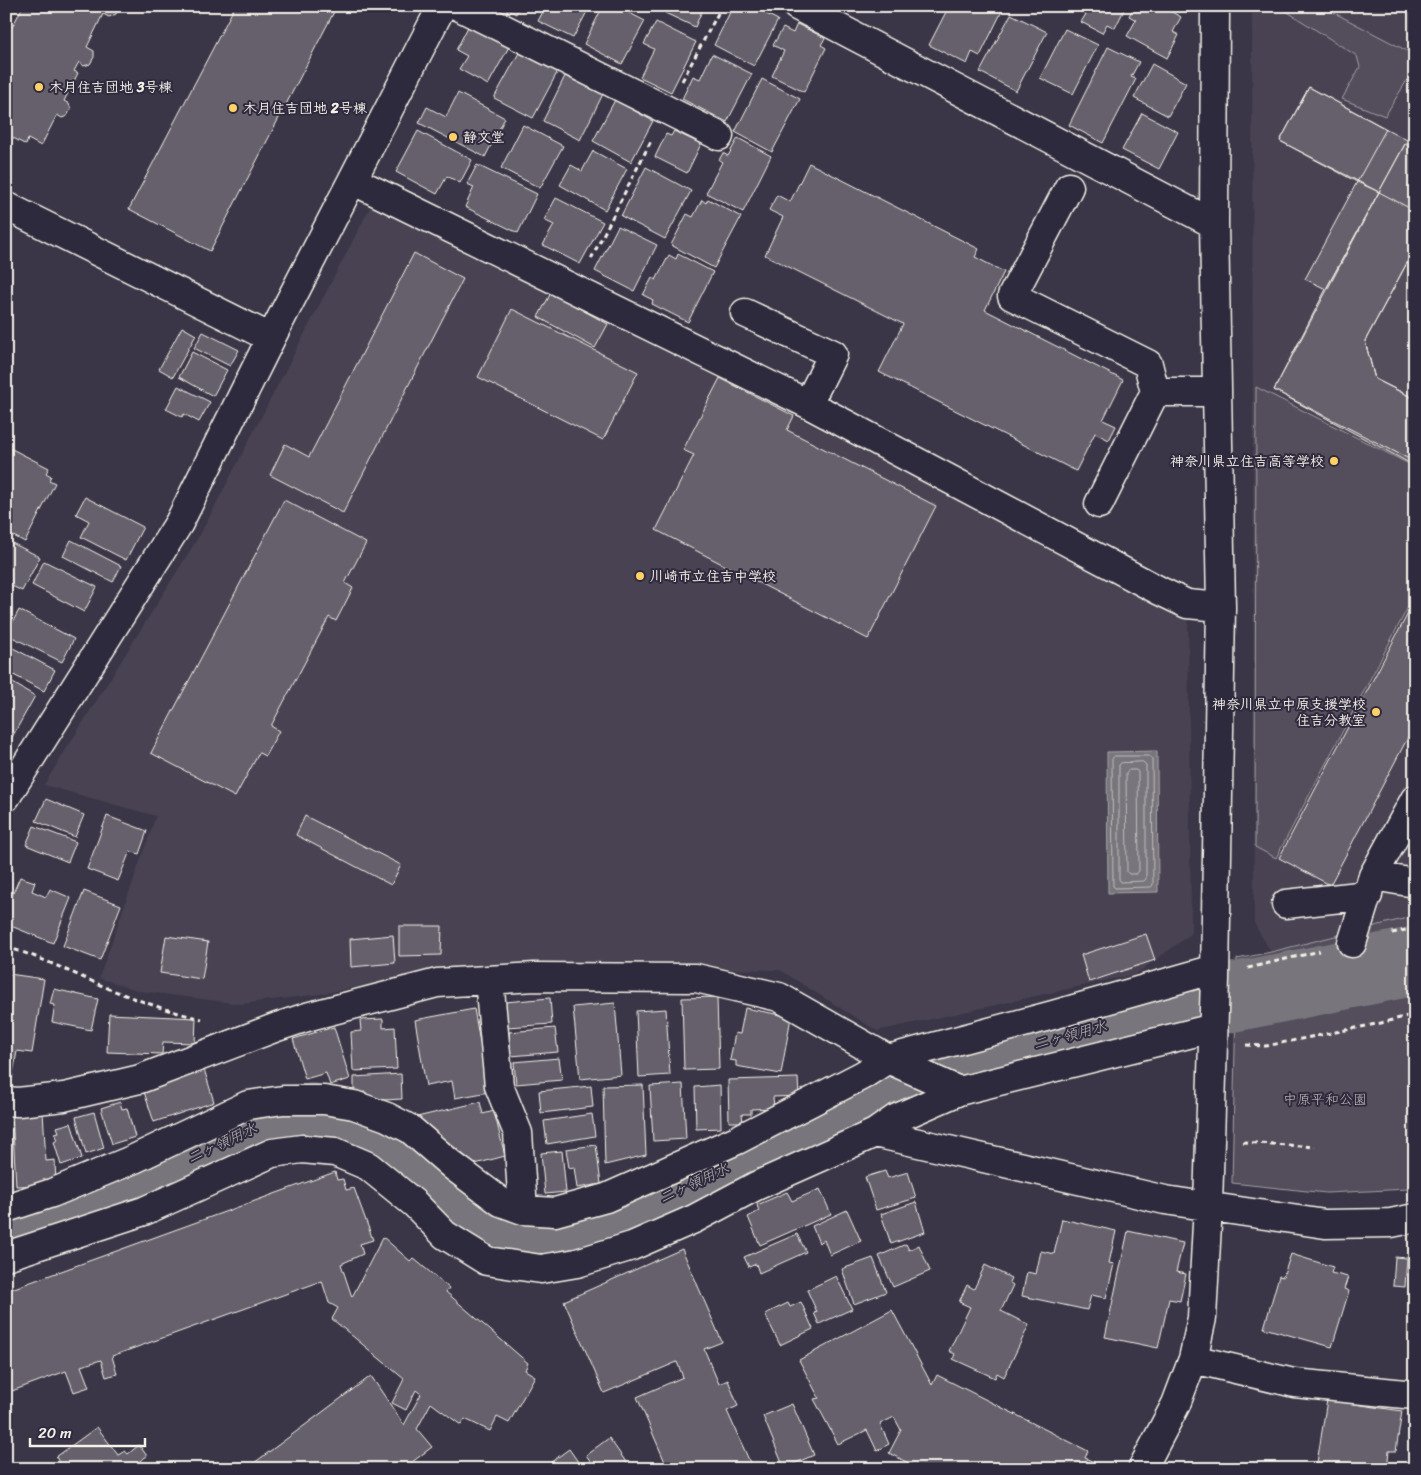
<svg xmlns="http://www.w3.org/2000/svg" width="1421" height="1475" viewBox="0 0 1421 1475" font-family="Sriracha,'Klee One',sans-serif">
<rect width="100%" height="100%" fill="#3b3647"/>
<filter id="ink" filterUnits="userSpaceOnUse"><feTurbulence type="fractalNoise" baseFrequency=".02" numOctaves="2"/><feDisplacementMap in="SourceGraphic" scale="10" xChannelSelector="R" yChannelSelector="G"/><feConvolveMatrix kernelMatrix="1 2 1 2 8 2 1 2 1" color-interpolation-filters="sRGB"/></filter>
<g filter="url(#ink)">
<!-- built -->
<path fill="#484352" d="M1252,6H1415V916L1271,952L1254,923Z
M374,200L1188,618L1191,934L1136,974L877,1031L780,970L466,966L320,994L241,1004L140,991L99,978L156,816L44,785L201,533Z"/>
<!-- green -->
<path fill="#534e5c" stroke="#a4a0a2" d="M1278,6H1321L1415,55V67L1385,116L1342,99L1360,67L1357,56Z
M1415,248V399L1375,379L1365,341Z
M1256,387L1415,467V594L1276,858L1255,847Z
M1415,916V1187L1409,1189L1326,1193L1232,1183L1237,959L1271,952Z"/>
<!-- water -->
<path fill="#78747b" stroke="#aaa6a7" d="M1157,751L1158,892L1108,893L1107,752Z"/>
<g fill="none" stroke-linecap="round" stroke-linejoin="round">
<!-- shore -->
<path stroke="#c2bfbc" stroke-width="1" d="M1115,756H1149L1152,758L1153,885L1151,887L1115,888L1113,886L1112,759Z
M1143,762L1146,765V879L1144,881L1121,882L1119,879V765L1121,763Z
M1129,770H1136L1138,772L1139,871L1136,874H1129L1127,872L1126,773Z"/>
<!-- river -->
<path stroke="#78747b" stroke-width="69" d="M6,1227L35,1222L159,1173L242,1131L273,1121L313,1118L356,1128L386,1144L432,1177L479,1224L507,1237L531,1239L559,1236L636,1211L885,1094L963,1064L1139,1016L1415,961"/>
</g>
<!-- building -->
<path fill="#65616c" stroke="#f4f1e8" d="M23,6H120L116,14L109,17L103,14L87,47L94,51V57L90,64L84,66L79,62L74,71L78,73L64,101L69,104L71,109L67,116L62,118L57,115L41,146L28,139L26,145L6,134V39Z
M235,6H337L210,251L129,209Z
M500,6H520L516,14Z
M546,6H590L573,38L538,21Z
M603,6H616L645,21L622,64L584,44Z
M668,6H704L695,27L665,13Z
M733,6H751L778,20L754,66L714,45Z
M949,6H996L1003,9L980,56L972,52L967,64L929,45Z
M1070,6H1126L1115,28L1107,24L1102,33L1081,22L1086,14Z
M1134,6H1161L1181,17L1173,32L1179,35L1167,58L1127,36L1136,20L1129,16Z
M1011,14L1047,32L1016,91L980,72Z
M656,22L696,42L671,92L640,77L654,49L644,44Z
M470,23L510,45L488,85L459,69L467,56L456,50Z
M797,24L825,38L821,45L826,48L804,92L772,76L784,51L773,45L783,28L793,33Z
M1065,29L1098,45L1073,94L1040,78Z
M1108,47L1139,62L1131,77L1136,79L1103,143L1069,125Z
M520,51L558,71L533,118L494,98Z
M712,54L752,74L727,122L682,99L693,76L700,79Z
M1152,64L1186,83L1168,116L1134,98Z
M565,76L603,94L580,140L543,121Z
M762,79L800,99L772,152L735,132Z
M1309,87L1386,129L1357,182L1280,141Z
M1309,87L1407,140L1415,126V248L1365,341L1375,379L1415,399V462L1274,390L1379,192L1280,141Z
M458,93L505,118L485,157L419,123L427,107L446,117Z
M615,100L653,121L631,162L593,141Z
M1142,113L1178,132L1159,169L1122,150Z
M523,125L563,146L540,188L501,168Z
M1415,126V248L1365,341L1375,379L1415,399V466L1274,390L1326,289Z
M418,131L472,160L460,183L447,176L437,194L396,172Z
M674,131L701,144L687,173L655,157L666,134L671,136Z
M738,138L771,156L743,212L706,193L722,162L719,160L723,153L728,156Z
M1405,144L1415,149V211L1379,192Z
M593,151L627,169L605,210L560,185L571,165L582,171Z
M809,163L979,249L975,257L1004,272L985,310L1123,380L1103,420L1116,426L1109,440L1095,433L1076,471L879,372L903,324L765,255L783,217L769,210L777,195L790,202Z
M477,165L537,194L518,233L465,207L474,187L467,184Z
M646,167L691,191L665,239L621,216Z
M1357,182L1379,192L1326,289L1305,279Z
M556,198L603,222L580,264L543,245L554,225L544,220Z
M708,199L741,217L714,268L671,245L687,214L693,217L702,200L706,203Z
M618,226L657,245L634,291L595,271Z
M414,253L463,279L343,513L270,475L285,444L309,457Z
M678,254L713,272L688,322L652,304L653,300L643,295L652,278L656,280L669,255L676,259Z
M551,293L608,324L595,348L538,317Z
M512,309L638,372L603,440L478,377Z
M182,327L196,335L173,377L159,369Z
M203,332L239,350L230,366L194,348Z
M192,352L227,370L213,396L179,377Z
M720,378L794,416L787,430L936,506L868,639L656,530L694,455L683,450Z
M178,386L210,402L199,422L184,414L182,417L166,409Z
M6,446L49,468L46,473L51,476L49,480L55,483L25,542L6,532Z
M85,497L143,527L126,560L81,537L89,521L76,514Z
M284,500L366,543L345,583L353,588L336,621L329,617L271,726L279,731L265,756L259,753L235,797L151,753Z
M6,540L40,557L22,591L6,583Z
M71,540L121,566L113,582L63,556Z
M44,561L97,587L84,612L32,585Z
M6,589L13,593L6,606Z
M1415,600V724L1330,885L1279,858Z
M19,610L74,639L62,662L6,634Z
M13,648L55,670L44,691L6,671V662Z
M6,679L35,696L6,748Z
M46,799L84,815L75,837L36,821Z
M107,816L147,831L139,854L130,851L118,881L87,869Z
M305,816L401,865L391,885L296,835Z
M34,826L76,842L68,862L26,845Z
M20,877L35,882L32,891L46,897L50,889L71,898L53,943L6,924V899L10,900Z
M84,891L121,905L100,960L63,946Z
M399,926H442L441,955L399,956Z
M1146,934L1155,960L1089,982L1081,955Z
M393,935L395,963L351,967L350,939Z
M166,936L208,942L202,979L160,973Z
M6,965L11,966L9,974L44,979L32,1053L17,1051L12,1080L6,1079Z
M54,989L98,999L91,1030L52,1022L55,1005L50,1004Z
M717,997L719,1069L684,1070L682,998Z
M550,998L552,1024L507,1027L505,1002Z
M615,1003L621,1075L580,1079L573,1007Z
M745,1008L791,1017L781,1074L736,1066V1061L730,1060L735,1033L740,1034Z
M474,1009L489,1092L455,1098L452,1081L426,1086L415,1020Z
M666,1009L670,1075L639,1077L636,1011Z
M109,1014L196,1018L195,1043L163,1042L162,1054L107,1052Z
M383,1019V1028L395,1027L397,1069L353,1071L351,1032L361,1031L360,1020Z
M334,1027L350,1079L330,1085L326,1073L305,1079L293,1039Z
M555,1028L558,1052L511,1056L509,1032Z
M559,1058L562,1080L516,1084L514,1062Z
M204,1069L214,1102L154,1122L143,1089Z
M401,1074L402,1099L367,1101L366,1092L354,1093V1077Z
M798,1078L799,1096L773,1097L774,1108L751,1109V1114H742L743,1122H729L728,1080Z
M683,1084L686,1139L653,1141L650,1086Z
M643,1085L646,1155L605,1165L603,1086Z
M720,1085L721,1128L696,1129L695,1087Z
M591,1086L593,1107L541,1113L539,1091Z
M120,1102L122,1109L127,1108L135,1137L112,1144L101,1108Z
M480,1102L483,1114L494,1111L505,1156L475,1164L417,1117Z
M43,1112L46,1161L55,1160L56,1185L16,1186L12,1114Z
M94,1112L104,1148L86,1154L76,1117Z
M592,1114L595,1136L547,1144L544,1121Z
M71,1123L82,1158L61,1165L54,1142L58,1140L55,1133L59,1132L57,1127Z
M596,1145L601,1184L577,1188L574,1167L569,1168L566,1149Z
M562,1151L566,1192L545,1194L541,1153Z
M885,1171L888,1178L908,1172L916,1198L876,1210L865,1177Z
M335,1172L337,1180L343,1179L346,1190L354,1188L373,1240L360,1244L363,1254L341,1264L352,1297L383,1237L410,1261L413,1258L449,1288L446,1292L528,1363L525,1370L535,1376L509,1423L497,1417L490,1431L465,1419L461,1425L431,1403L417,1429L432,1447L403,1469H246L371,1376L404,1425L421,1394L416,1390L406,1410L392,1403L404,1379L332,1319L338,1308L329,1303L322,1281L112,1356L117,1374L106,1377L101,1360L81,1366L89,1387L74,1392L66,1371L12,1391L10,1386L6,1388V1291Z
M820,1189L831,1214L760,1245L748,1217L759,1211L757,1205L787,1192L792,1201Z
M916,1202L925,1232L891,1244L881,1214Z
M847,1210L861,1241L830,1255L824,1240L819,1243L812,1226Z
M1062,1219L1116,1231L1109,1263L1114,1264L1106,1298L1091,1295L1087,1310L1022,1296L1027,1272L1036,1274L1041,1251L1054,1254Z
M1128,1231L1183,1243L1176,1272L1186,1274L1180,1301L1169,1299L1158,1348L1105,1337Z
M797,1234L806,1252L759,1273L756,1264L749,1267L744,1257Z
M906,1244L909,1250L919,1245L930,1271L893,1287L879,1256Z
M682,1249L722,1342L704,1349L719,1384L728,1380L738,1406L727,1411L753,1469H668L637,1397L683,1377L677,1362L604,1393L564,1301Z
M1291,1254L1333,1267L1331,1273L1348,1277L1344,1289L1349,1291L1332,1347L1264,1328L1279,1276L1283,1277Z
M1395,1257L1407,1258L1405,1287L1393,1286Z
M873,1258L886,1292L854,1304L842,1269Z
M985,1265L1011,1278L1009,1282L1013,1285L1001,1311L1029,1325L1004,1377L997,1373L995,1378L953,1359L955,1354L949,1351L970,1307L959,1302L967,1285L974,1289Z
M836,1276L852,1309L819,1324L814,1313L817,1312L807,1290Z
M801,1302L813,1329L780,1345L765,1314L788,1303L790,1307Z
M892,1310L932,1385L937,1375L1088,1451L1085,1458L1094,1462L1091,1469H920L889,1453L901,1430L894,1417L880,1424L889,1444L877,1451L867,1430L838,1444L814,1399L819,1398L799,1360Z
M1327,1400L1402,1411L1396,1451H1389L1387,1469H1316Z
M792,1404L814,1455L784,1468L763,1416Z
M97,1427L118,1455L125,1451L128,1454L139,1445L147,1456L131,1467L132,1469H63L56,1457Z
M609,1438L631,1469H596L586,1455Z
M569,1449L583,1469H543V1468Z"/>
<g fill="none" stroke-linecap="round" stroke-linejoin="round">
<!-- minor casing -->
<g stroke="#f4f1e8" stroke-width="31">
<path id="minor" d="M458,6L719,136
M797,6L1214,224
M354,181L808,404L1160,591L1187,604L1221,607
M1069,187L1012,296L1148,364L1155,392H1216
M6,206L271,338
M745,313L833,354L808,404
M1099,504L1155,392
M6,797L179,523L271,338L442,6
M1373,876L1415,883
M1286,904L1368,895
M1352,943L1373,876L1415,799
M489,980L499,1086L518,1133L523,1210
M6,1101L18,1102L64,1097L140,1079L277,1027L310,1016L437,983L535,977L696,978L779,997L888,1059L959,1091
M875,1133L1165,1200L1325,1224L1391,1223L1415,1218
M6,1208L52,1193L134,1159L248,1105L283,1100H324L354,1105L387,1117L410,1129L453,1166L501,1202L523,1210L555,1212L606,1198L737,1140L863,1075L888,1059L1053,1015L1215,969
M6,1256L144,1211L272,1153L302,1149L335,1152L368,1166L415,1204L445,1235L487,1261L541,1269L577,1263L632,1246L694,1219L756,1186L875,1133L895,1119L959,1091L1213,1028
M1193,1359L1294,1383L1415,1395
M1142,1469L1176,1404L1193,1359L1202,1318L1208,1205L1215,978L1221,607L1214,224L1215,6"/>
</g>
<!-- path -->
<path stroke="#f4f1e8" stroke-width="3" stroke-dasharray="5 4" stroke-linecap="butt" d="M682,81L722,6
M591,259L652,139
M1392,933L1415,928
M6,947C35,955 61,968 89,980C125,996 163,1010 202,1019
M1248,968L1320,951
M1246,1045L1266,1046L1381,1023L1415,1014
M1243,1142L1315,1147"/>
<!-- minor -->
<use href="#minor" stroke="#2f2a3d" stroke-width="28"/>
</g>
</g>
<!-- markers -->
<g fill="#ffd166" stroke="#2f2a3d" stroke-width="2">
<circle cx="39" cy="87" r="5"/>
<circle cx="233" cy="108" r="5"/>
<circle cx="453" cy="137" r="5"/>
<circle cx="1334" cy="461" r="5"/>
<circle cx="640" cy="576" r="5"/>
<circle cx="1376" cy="712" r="5"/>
</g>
<g text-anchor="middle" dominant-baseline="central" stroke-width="4" stroke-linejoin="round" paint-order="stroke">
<!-- poi labels -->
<g font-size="14" font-weight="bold" fill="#f4f1e8" stroke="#2f2a3d" text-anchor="start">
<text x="49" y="87">木月住吉団地 3号棟</text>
<text x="243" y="108">木月住吉団地 2号棟</text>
<text x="463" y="137">静文堂</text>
<text x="1324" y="461" text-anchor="end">神奈川県立住吉高等学校</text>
<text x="650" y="576">川崎市立住吉中学校</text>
<text x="1366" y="704" text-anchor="end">神奈川県立中原支援学校<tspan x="1366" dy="16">住吉分教室</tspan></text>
</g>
<!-- park labels -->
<g font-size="14" fill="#bcb8b7" stroke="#2f2a3d">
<text x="1325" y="1099">中原平和公園</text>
</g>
<!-- water labels -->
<g font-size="15" font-style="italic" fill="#b6b2b2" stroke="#2f2a3d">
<text transform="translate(1070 1035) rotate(-15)">二ヶ領用水</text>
<text transform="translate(222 1143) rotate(-25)">二ヶ領用水</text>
<text transform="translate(694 1183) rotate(-25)">二ヶ領用水</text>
</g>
</g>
<!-- margin -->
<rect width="1421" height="1475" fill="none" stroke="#2f2a3d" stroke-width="25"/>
<rect x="12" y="12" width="1396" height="1450" fill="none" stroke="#f4f1e8" stroke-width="2" filter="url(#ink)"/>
<!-- scale -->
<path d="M30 1438v8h115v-8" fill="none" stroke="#f4f1e8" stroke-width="2.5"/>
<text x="38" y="1438" font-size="15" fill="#f4f1e8" stroke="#2f2a3d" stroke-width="4" paint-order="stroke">20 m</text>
</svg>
